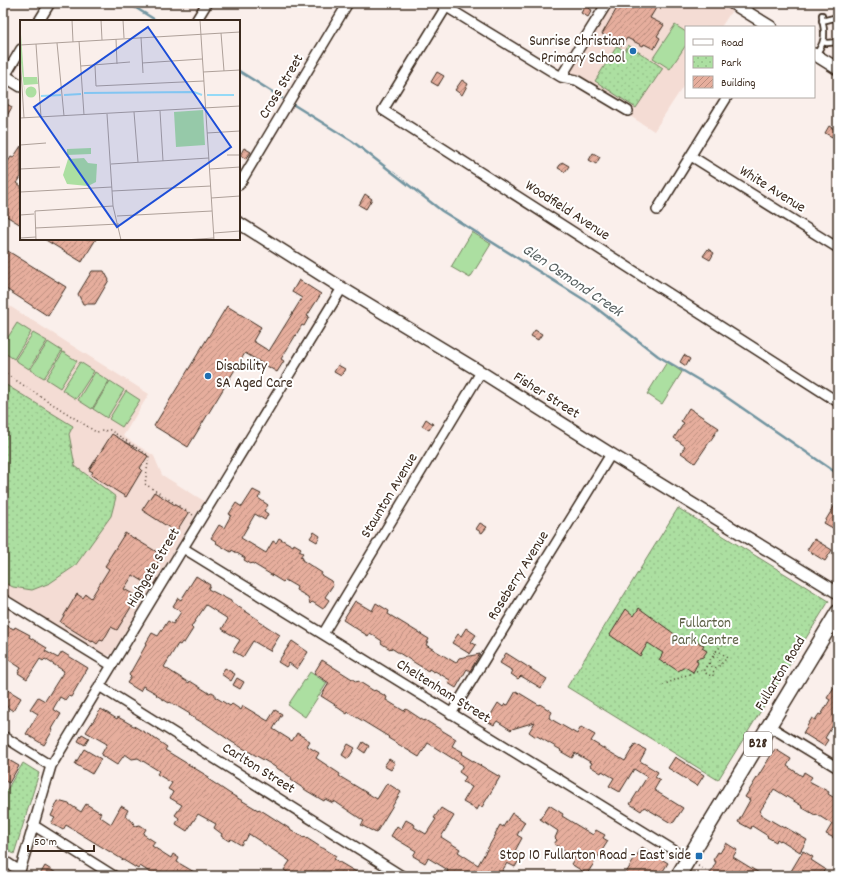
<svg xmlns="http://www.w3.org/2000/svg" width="841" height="879" viewBox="0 0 841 879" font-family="Dekko,sans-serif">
<defs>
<pattern id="park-dots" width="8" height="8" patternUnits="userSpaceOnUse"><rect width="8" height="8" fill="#acdfa1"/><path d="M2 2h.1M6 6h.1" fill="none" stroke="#95c08a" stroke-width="1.8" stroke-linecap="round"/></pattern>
<pattern id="building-hatch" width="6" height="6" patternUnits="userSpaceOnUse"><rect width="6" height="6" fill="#e6ae9d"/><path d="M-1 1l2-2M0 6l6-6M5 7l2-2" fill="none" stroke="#bc8e7f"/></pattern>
</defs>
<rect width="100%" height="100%" fill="#faefeb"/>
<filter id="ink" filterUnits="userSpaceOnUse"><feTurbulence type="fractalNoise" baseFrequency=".025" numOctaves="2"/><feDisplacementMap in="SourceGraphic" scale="8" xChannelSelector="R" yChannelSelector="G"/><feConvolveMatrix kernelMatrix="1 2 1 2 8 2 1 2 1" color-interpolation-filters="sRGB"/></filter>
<g filter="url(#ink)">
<!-- built -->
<path fill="#f4dcd4" d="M610,3H724L733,9L721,27H686V82L654,131L564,75Z
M3,302L149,394L123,436L154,456L162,475L204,501L111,655L104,656L3,594Z"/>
<!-- green -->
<path fill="#acdfa1" stroke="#748460" d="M675,25L686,32V45L670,69L653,58Z
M472,232L491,244L470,278L451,267Z
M17,323L31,332L14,359L3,352V345Z
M33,333L47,341L29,369L15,360Z
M48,342L62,351L44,378L30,370Z
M63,352L77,361L60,388L46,379Z
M80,362L94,371L76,399L62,390Z
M667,362L682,372L662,404L647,394Z
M95,372L109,381L92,409L78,400Z
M110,381L124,390L107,418L93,409Z
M126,391L140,400L122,427L109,419Z
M310,672L327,683L305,717L288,705Z"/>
<!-- park -->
<path fill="url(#park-dots)" stroke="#748460" d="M628,45L663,68L636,108L595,81L617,46L625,51Z
M3,383L73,426L69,434L75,466L116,497L111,516L75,566L50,583L32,590L13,587L3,582Z
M678,508L829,601L718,780L567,687Z
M23,763L39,773L14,854L3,847V796Z"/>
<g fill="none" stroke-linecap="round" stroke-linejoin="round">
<!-- stream -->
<path stroke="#7194a0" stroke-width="2.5" d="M128,3L157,21
M239,71L282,98
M294,105L352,141L442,211L591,304L658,356L719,392L838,474"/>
</g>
<!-- building -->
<path fill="url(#building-hatch)" stroke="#3b2a1e" d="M620,3H659L650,18L664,25L657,36L660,38L654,49L644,44L643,46L627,38L622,46L602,34Z
M585,6L592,10L588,17L581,13Z
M437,72L444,76L438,86L431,82Z
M462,80L468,84L462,95L455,90Z
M3,102L12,107L3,123Z
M829,126L836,130L832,137L825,133Z
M21,146V177L17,183L21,186V225L3,214V170L11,157L13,158Z
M244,148L251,152L246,159L240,155Z
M593,153L600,157L596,164L589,160Z
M562,162L569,166L565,172L558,168Z
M365,194L372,199L366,209L359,205Z
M44,239H96L82,262Z
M3,248L66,287L48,316L3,287Z
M708,249L714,253L710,260L703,256Z
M92,271H104L109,280L95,304H83L78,294Z
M299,280L321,294L307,316L309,317L304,326L302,325L281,359L284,361L277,372L245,353L188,447L154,426L227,306L261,327L253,341L269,351L302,298L292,292Z
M535,330L542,334L538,340L531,336Z
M684,355L690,359L686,366L680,362Z
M338,365L345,369L341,376L334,372Z
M689,408L719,428L695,463L681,453L685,446L674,438L684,423L681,421Z
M426,419L433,424L429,430L422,426Z
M112,434L148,456L140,468L142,470L126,497L91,475L93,472L89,470Z
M253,490L261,494L258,498L268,505L264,511L268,514L265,520L255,514L241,538L266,553L273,541L276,543L279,538L293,546L294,544L301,548L299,551L303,553L300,557L303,558L302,560L322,573L321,575L331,581L333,585L325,597L329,600L323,609L314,603L312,602L310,604L308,597L296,590L297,587L285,580L283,582L252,563L251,564L244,560L245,558L232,550L231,552L216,543L217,542L211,538L219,525L224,528L231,515L229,514L236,503L242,507Z
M154,492L188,513L176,532L142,510Z
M838,500V531L824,523Z
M480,523L487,527L482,533L476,529Z
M314,532L320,536L317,542L310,538Z
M125,533L162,555L146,583L133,575L124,589L140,598L135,606L133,604L117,630L111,627L103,641L100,640L97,644L93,641L92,642L60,622L77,594L83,598L86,594L91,598L109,569L105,566L109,560H108Z
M814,539L832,550L825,561L807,550Z
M196,576L210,585L208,589L231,601V602L259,620L258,621L263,624L280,635L270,651L253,641L243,657L233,651L240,640L222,629L228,619L206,605L191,627L193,629L184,643L182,642L180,645L178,644L164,667L189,683L190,681L209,693L212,692L215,694V697L230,706L232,704L241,710L243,706L268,721L275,710L282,714L273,729L292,741L297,733L310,741L307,746L319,753L316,758L340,774L339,776L377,799L387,783L401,792L376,833L361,825L364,821L334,801L333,803L325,799L324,801L307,791L291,780L292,778L269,763L232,742L203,722V723L189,715L190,714L170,702L169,703L156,695L157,694L143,686L140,691L127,683L131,677L129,675L147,643H146L152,633L158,636L168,621L173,624L181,612L173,606L178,598L181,600Z
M355,601L372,611L376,603L389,611L388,614L429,639L426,645L456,663L459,658L480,654L470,671L467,669L456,688L448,683L450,680L435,671L434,672L429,669L428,671L391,648L390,649L381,643L382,641L370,633L368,636L343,620Z
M639,608L688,644L691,640L698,641L699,643L704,645L702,648L707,651L703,657L696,659L698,663L693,672L685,667L678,671L666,663L665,664L659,660L663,653L648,643L640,656L610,635L626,609L634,616Z
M3,624L14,629L15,627L30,635L29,637L47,648L45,651L58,658L62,652L88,668L71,697L68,696L65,700L60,697L53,709L61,714L52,729L53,730L44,745L26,734L38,714L30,709L38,697L45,701L64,671L45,659L43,661L40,659L27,679L18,673L21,668L3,656Z
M466,628L476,635L471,642L476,645L470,654L452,643L458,634L461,636Z
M292,641L308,652L297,669L289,663L286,667L278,662Z
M506,653L547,679L541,688L521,676L518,679L511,674L513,671L500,663Z
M322,660L357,682L358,681L374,691L375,690L387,697L386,700L404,711L406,709L424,721L425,720L456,739L452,746L463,752L461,754L500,777L482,807L479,806L477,810L463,802L472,787L463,782L466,777L459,772L463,765L428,743L419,757L388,738L389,737L348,712L347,714L337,707V706L321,696L329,683L314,673Z
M225,668L235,674L231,681L221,674Z
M237,678L244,682L240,689L233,685Z
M838,681V717L825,738L828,740L824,746L803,733L812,718L815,720L819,714L821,715L830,700L827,698Z
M3,687L21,698L13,711L3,704Z
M516,691L539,705L540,704L552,712L549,718L577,734L581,727L595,735L591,741L625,761L635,744L646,750L640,761L658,772L655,777L660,780L654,790L683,808L674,822L671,823L644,807L641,811L630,804L647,777L634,769L620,792L609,786L614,778L602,771L601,773L590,766L592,763L575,753L572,758L560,751L561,750L537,736L536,737L529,732L535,722L512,729L511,730L497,721L494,725L487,721L498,703L503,707L505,704L508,705Z
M101,709L117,719L118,717L151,736L167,747L165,750L209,777L208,779L229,793L258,810L259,809L267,814L304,838L305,837L322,848H323L336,856L334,859L363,876H306L300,872L298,875L292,872L290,874L284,870L290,861L249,834L245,841L244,840L241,845L231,839L229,841L221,836L222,834L214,828L216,824L198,814L187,831L176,824L179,818L175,815L182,805L170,798L173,792L168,789L172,783L157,774L159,771L138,758L132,759L125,754L117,765L101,755L107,744L86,732Z
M82,734L89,738L85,745L78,741Z
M363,742L369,746L365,753L359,749Z
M348,744L355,748L348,759L342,755Z
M84,749L101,759L92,774L75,764Z
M775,749L791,759L787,766L802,776L804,772L812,777L809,781L829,792L828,794L838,800V835L836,839L826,834L832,824L816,814L815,815L801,807L802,806L774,789L760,811L761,812L760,814L784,828L785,827L807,840L800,852L781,840L780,841L777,839L776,842L767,837L768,836L752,826L751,829L738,822L750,800L745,797Z
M675,757L704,775L697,786L668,768Z
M7,759L19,766L9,783L3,780V766Z
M389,759L395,763L391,770L384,766Z
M58,801L69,804L81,812L86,804L101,813L99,816L111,824L121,806L128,810L125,816L132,821L135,826L140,825L146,829L143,834L155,842L152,846L171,858L173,854L179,858L177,862L201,876H149L151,873L140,866L138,869L66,825L63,830L51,823L55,818L51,816Z
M549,805L563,814L562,816L593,835L596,830L605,835L603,838L608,841L587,874L571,864L575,858L554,844L557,840L555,838L558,831L540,819Z
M441,808L454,816L441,837L460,849L458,852L478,865L496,834H495L500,825L503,827L512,813L525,822L517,835L522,838L515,851L522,855L515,867L507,863L499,876H473L466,872L464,876H450L446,874L448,870L428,858L425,863L413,856L416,851L391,836L397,826L401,829L406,820L415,825L414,827L426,834L436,819L434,818Z
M726,843L737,850L733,857L764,876H709L716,862L713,860L718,852L720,853Z
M642,847L668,863L660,876H624Z
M803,851L813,857L811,860L825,869L821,876H788Z
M45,866L61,876H39Z"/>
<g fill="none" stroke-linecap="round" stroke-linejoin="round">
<!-- service casing -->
<g stroke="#3b2a1e" stroke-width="8">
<path id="service" d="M822,21L834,18L838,19
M823,42L827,43L838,42
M816,55C820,48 825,41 824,32C824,26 822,22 822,15"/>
</g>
<!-- minor casing -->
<g stroke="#3b2a1e" stroke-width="12">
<path id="minor" d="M440,3L561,77L576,80L628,111
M446,7L383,110L838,402
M39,21L50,3
M196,21L207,3
M5,76L21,49
M561,77L607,3
M691,156L838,248
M239,185L348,3
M657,210L727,97
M183,548L688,859
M3,599L111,665
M323,634L481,372
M99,686L402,876
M451,714L611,454
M769,726L838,768
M3,736L51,766
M33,825L114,876
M3,860L20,871
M17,876L20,871L51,766L183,548L342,288"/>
</g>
<!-- tertiary casing -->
<g stroke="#3b2a1e" stroke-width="14">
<path id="tertiary" d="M732,3L771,27
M814,54L838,69
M3,75L21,86
M239,223L342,288L481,372L611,454L838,593"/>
</g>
<!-- primary casing -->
<g stroke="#3b2a1e" stroke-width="17">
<path id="primary" d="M678,876L838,612"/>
</g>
<!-- path -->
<path stroke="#3b2a1e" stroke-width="1.5" stroke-dasharray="1 3" stroke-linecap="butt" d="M3,372L96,432L110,430L149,456L145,484L193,515
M716,651L722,653L727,658L713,672V676C708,675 706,674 704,670Z
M716,651L723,644
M713,657H717L719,658L721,664
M709,663L711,666L717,668
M663,685L696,671L704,670
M698,866L715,876"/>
<!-- service -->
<use href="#service" stroke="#fff" stroke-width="4.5"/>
<!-- minor -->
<use href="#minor" stroke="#fff" stroke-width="9"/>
<!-- tertiary -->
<use href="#tertiary" stroke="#fff" stroke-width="11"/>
<!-- primary -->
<use href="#primary" stroke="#fff" stroke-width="14"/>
</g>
</g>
<!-- markers -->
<g fill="#1f6fb2" stroke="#fff" stroke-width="1.5">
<circle cx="633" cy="51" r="4"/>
<circle cx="208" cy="376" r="4"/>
<rect x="695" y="852" width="8" height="8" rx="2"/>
</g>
<g text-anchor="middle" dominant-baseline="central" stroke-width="4" stroke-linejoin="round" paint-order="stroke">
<!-- shield labels -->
<rect fill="#fff" stroke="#766a62" stroke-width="1" x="744" y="732" width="28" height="24" rx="3"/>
<g font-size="14" font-weight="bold" fill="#3b2a1e">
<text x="758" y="744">B28</text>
</g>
<!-- poi labels -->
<g font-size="15" fill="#3b2a1e" stroke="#fff" text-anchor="end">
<text x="625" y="42">Sunrise Christian<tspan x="625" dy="17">Primary School</tspan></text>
<text x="216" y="367" text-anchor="start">Disability<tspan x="216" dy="17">SA Aged Care</tspan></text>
<text x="691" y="856">Stop 10 Fullarton Road - East side</text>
</g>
<!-- street labels -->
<g font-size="15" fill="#3b2a1e" stroke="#fff">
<text transform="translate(282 87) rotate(-59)">Cross Street</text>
<text transform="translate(772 190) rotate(32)">White Avenue</text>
<text transform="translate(567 211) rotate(33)">Woodfield Avenue</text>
<text transform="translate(546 396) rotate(32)">Fisher Street</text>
<text transform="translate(390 496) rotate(-59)">Staunton Avenue</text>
<text transform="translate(154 568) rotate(-59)">Highgate Street</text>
<text transform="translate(519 576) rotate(-58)">Roseberry Avenue</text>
<text transform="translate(781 674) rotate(-59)">Fullarton Road</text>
<text transform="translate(443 692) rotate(32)">Cheltenham Street</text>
<text transform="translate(258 769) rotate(32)">Carlton Street</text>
</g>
<!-- park labels -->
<g font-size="15" fill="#5d6045" stroke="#fff">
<text x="705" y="624">Fullarton<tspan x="705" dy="17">Park Centre</tspan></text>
</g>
<!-- water labels -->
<g font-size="16" font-style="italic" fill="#565f5f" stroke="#fff">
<text transform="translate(572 281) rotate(34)">Glen Osmond Creek</text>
</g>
</g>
<!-- overview -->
<g transform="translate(20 20)">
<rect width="220" height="220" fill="#faefeb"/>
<path d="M5.5 72a5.5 5.5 0 1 1 11 0a5.5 5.5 0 1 1-11 0ZM71,128V134L47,135V129Z" fill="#acdfa1"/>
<path d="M0,0L4,57H17L18,64L4,65L5,77L0,34ZM183,90L185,125L156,127L154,92ZM64,138L68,143L77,144L76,162L68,166L47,164L43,155L48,139Z" fill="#acdfa1"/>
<path fill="none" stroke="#95daf7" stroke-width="2" d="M64,73L174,72L182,75M44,75L61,74M187,75H214M21,76L41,75"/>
<path fill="none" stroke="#aea099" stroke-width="1" d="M52,0L53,22M81,0L82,20M103,0L104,18M180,0L194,220M201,13L204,51M121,17L123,53M96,19L97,44M59,21L64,95M37,23L44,96M16,24L21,97M0,25L220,12M0,35L4,98M122,43L182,39M61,46L110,42M75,46L76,66L184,61M183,52L220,50M140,91L143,141M114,92L118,142M87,94L93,186L101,220M0,98L220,86M187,113L220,111M0,125L26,123M207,135H220M91,144L189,138M0,149L40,147M190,149L220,147M92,171L191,166M0,172L92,167M191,178L220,176M0,195L14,194M97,196L192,191M15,208L99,204M194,213L220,211M0,218L16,217M16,220L15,191L93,186M164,220L194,218"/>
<path fill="#1d4ed8" fill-opacity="0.15" stroke="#1d4ed8" stroke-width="2" d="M128,7L211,127L97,207L14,87Z"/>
<rect width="220" height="220" fill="none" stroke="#3b2a1e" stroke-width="2"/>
</g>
<!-- margin -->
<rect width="841" height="879" fill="none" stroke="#fff" stroke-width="16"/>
<rect x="8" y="8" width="825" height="863" fill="none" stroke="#3b2a1e" stroke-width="1.5" filter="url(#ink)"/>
<!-- legend -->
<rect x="685" y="26" width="130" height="72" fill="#ffffff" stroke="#b1aaa5"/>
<rect x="693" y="39" width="20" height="6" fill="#ffffff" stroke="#b1aaa5"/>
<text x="721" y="46" font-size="12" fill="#3b2a1e">Road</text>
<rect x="693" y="56" width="20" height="12" fill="url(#park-dots)" stroke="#b1aaa5"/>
<text x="721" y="66" font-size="12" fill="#3b2a1e">Park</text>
<rect x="693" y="76" width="20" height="12" fill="url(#building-hatch)" stroke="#b1aaa5"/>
<text x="721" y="86" font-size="12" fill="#3b2a1e">Building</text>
<!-- scale -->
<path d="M28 845v6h66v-6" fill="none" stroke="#3b2a1e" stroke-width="2"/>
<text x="34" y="845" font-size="12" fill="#3b2a1e" stroke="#ffffff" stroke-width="3" paint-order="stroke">50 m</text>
</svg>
